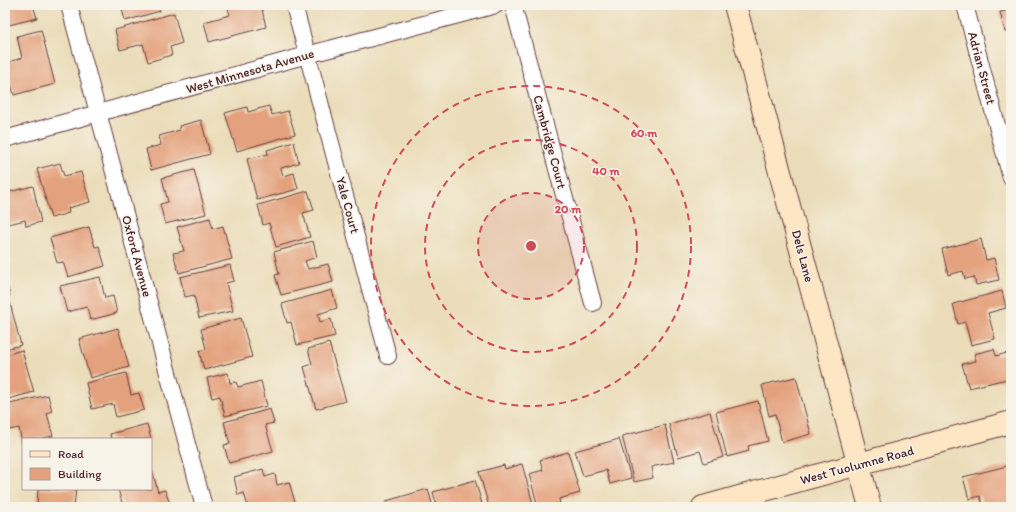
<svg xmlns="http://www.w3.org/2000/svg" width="1016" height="512" viewBox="0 0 1016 512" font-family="Itim,sans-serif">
<rect width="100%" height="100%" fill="#f7f3e8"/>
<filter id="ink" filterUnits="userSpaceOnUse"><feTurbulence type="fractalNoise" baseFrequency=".025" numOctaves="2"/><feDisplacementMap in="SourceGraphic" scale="8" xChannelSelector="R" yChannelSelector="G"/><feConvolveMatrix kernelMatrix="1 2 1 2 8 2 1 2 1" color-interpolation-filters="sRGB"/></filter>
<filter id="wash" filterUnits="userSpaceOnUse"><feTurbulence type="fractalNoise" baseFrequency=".012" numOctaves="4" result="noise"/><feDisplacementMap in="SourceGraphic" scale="16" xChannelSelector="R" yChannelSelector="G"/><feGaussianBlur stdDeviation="0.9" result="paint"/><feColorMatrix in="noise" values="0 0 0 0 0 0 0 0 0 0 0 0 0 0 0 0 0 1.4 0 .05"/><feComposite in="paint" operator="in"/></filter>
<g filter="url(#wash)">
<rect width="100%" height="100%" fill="#ebddb9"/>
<g id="blocks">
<!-- building -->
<path fill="#e4a17d" d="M5,5H33L37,18L5,26Z
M121,5H158L160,11L125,21Z
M227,5H261L266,27L209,42L204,22L230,15Z
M1011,10V30L1005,32L1000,12Z
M174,13L182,43L170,47L172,55L148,62L143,44L120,50L115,30Z
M41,30L55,84L14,95L5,63L22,58L17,36Z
M269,106L272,115L288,111L295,134L237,151L225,113L247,107L248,112Z
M201,120L210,154L151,170L146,149L161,145L159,136L180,130L179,126Z
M294,142L299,163L281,168L283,176L294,173L298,189L257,200L247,159L268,154L267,150Z
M60,163L64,176L81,172L90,202L68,208L69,213L51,218L37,169Z
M194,170L206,214L165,224L160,204L168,202L162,178Z
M5,176L9,192L33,186L41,222L26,226L25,220L5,225Z
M308,191L314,210L303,213L310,237L276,247L269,223L263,225L258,205Z
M210,218L213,229L223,226L232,259L179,273L173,253L184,251L177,227Z
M89,227L95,247L99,246L105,266L68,277L63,262L57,263L50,238Z
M981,239L986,260L994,258L999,280L976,285L974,277L965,279L963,271L948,275L942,249Z
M313,241L317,257L305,261L308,269L328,264L333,282L281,295L275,275L279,274L274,252Z
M230,265L234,281L226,283L233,311L199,318L194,295L185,297L180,277Z
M100,277L105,298L113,296L117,313L90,320L87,307L67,312L60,286Z
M5,278L10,296L5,297Z
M332,290L337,308L318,314L320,322L331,319L335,336L297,345L291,322L287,323L282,304Z
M1002,291L1006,308L988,313L995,339L971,345L965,322L958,324L953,304Z
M10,303L21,345L5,349V304Z
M241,318L252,357L204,370L199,351L206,349L201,329Z
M118,328L129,367L90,378L79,339Z
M329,343L346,401L316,409L304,367L312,364L308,349Z
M994,349L996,356L1011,352V378L969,388L962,364L976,361L974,354Z
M22,350L34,392L5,400V355Z
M126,373L131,395L139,393L144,410L116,417L113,404L92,409L86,383Z
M228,373L230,383L236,382L238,387L261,381L267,406L225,416L220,396L212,398L207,378Z
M796,377L811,434L782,442L775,414L769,416L762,385Z
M48,395L52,411L47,413L53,436L40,439H23L22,443L19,428L5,431V405Z
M758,401L768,441L748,446L749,451L727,457L716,412Z
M270,409L274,423L265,425L273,451L229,463L224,445L230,444L224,422Z
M710,412L723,457L704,463L700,451L678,457L669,424Z
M147,424L151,439H111L110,434Z
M665,425L674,462L651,467L653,478L634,482L622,436Z
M619,439L631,478L610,484L606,470L583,476L575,451Z
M568,452L580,493L559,499L560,503L545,507H538L529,474L543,470L540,460Z
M522,464L534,507H510V506L504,507H489L479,472L504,465L505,469Z
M1011,465V507H995V506L983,507L980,496L969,499L963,477Z
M263,469L265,477L275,474L277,485L289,482L295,502L275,507H248L244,493L238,495L234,477Z
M152,470L158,492L165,490L171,507H130L129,505L123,506L118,489H151V471Z
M475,480L483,507H437L433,492Z
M38,489H76L74,507L37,505Z
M428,489L433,507H387L386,501Z"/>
</g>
</g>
<g filter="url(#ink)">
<use href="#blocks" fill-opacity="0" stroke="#623c40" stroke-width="1"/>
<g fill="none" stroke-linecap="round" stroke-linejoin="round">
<!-- street casing -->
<g stroke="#623c40" stroke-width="18">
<path id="street" d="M69,5L204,507
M294,5L388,356
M513,5L593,303
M965,5L1011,178
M5,139L307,55L496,5"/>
</g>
<!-- secondary casing -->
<g stroke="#623c40" stroke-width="24">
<path id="secondary" d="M735,5L870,507
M703,507L1011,422"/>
</g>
<!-- street -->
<use href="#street" stroke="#fff" stroke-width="16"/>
<!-- secondary -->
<use href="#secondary" stroke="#fce6c4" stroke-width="22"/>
</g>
</g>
<!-- distance rings -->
<circle cx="531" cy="246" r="53" fill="#d1495b" fill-opacity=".12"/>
<g fill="none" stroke="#d1495b" stroke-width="2" stroke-dasharray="7 5">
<circle cx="531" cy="246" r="53"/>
<circle cx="531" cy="246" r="106"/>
<circle cx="531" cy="246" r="160"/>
</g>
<g text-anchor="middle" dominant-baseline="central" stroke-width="3" stroke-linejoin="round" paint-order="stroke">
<!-- street labels -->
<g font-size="13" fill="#4a1f2b" stroke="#f7f3e8">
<text transform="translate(982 68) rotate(75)">Adrian Street</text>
<text transform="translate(250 71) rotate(-16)">West Minnesota Avenue</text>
<text transform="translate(550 142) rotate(75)">Cambridge Court</text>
<text transform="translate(348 205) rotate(75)">Yale Court</text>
<text transform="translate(137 256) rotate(75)">Oxford Avenue</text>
<text transform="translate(803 256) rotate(75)">Dels Lane</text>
<text transform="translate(857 465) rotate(-15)">West Tuolumne Road</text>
</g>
</g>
<circle cx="531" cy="246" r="6" fill="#d1495b" stroke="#f7f3e8" stroke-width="2"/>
<g font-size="12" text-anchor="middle" font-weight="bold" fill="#d1495b" stroke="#f7f3e8" stroke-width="3" stroke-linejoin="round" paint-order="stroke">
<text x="644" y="137">60 m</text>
<text x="606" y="175">40 m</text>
<text x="568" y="213">20 m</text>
</g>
<!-- margin -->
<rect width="1016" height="512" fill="none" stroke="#f7f3e8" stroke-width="20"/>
<!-- legend -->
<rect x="22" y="438" width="130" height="52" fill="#f7f3e8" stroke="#b29e9c"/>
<rect x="30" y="451" width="20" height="6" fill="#fce6c4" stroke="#b29e9c"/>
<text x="58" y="458" font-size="12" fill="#4a1f2b">Road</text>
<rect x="30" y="468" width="20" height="12" fill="#e4a17d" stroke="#b29e9c"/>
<text x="58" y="478" font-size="12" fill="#4a1f2b">Building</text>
</svg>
